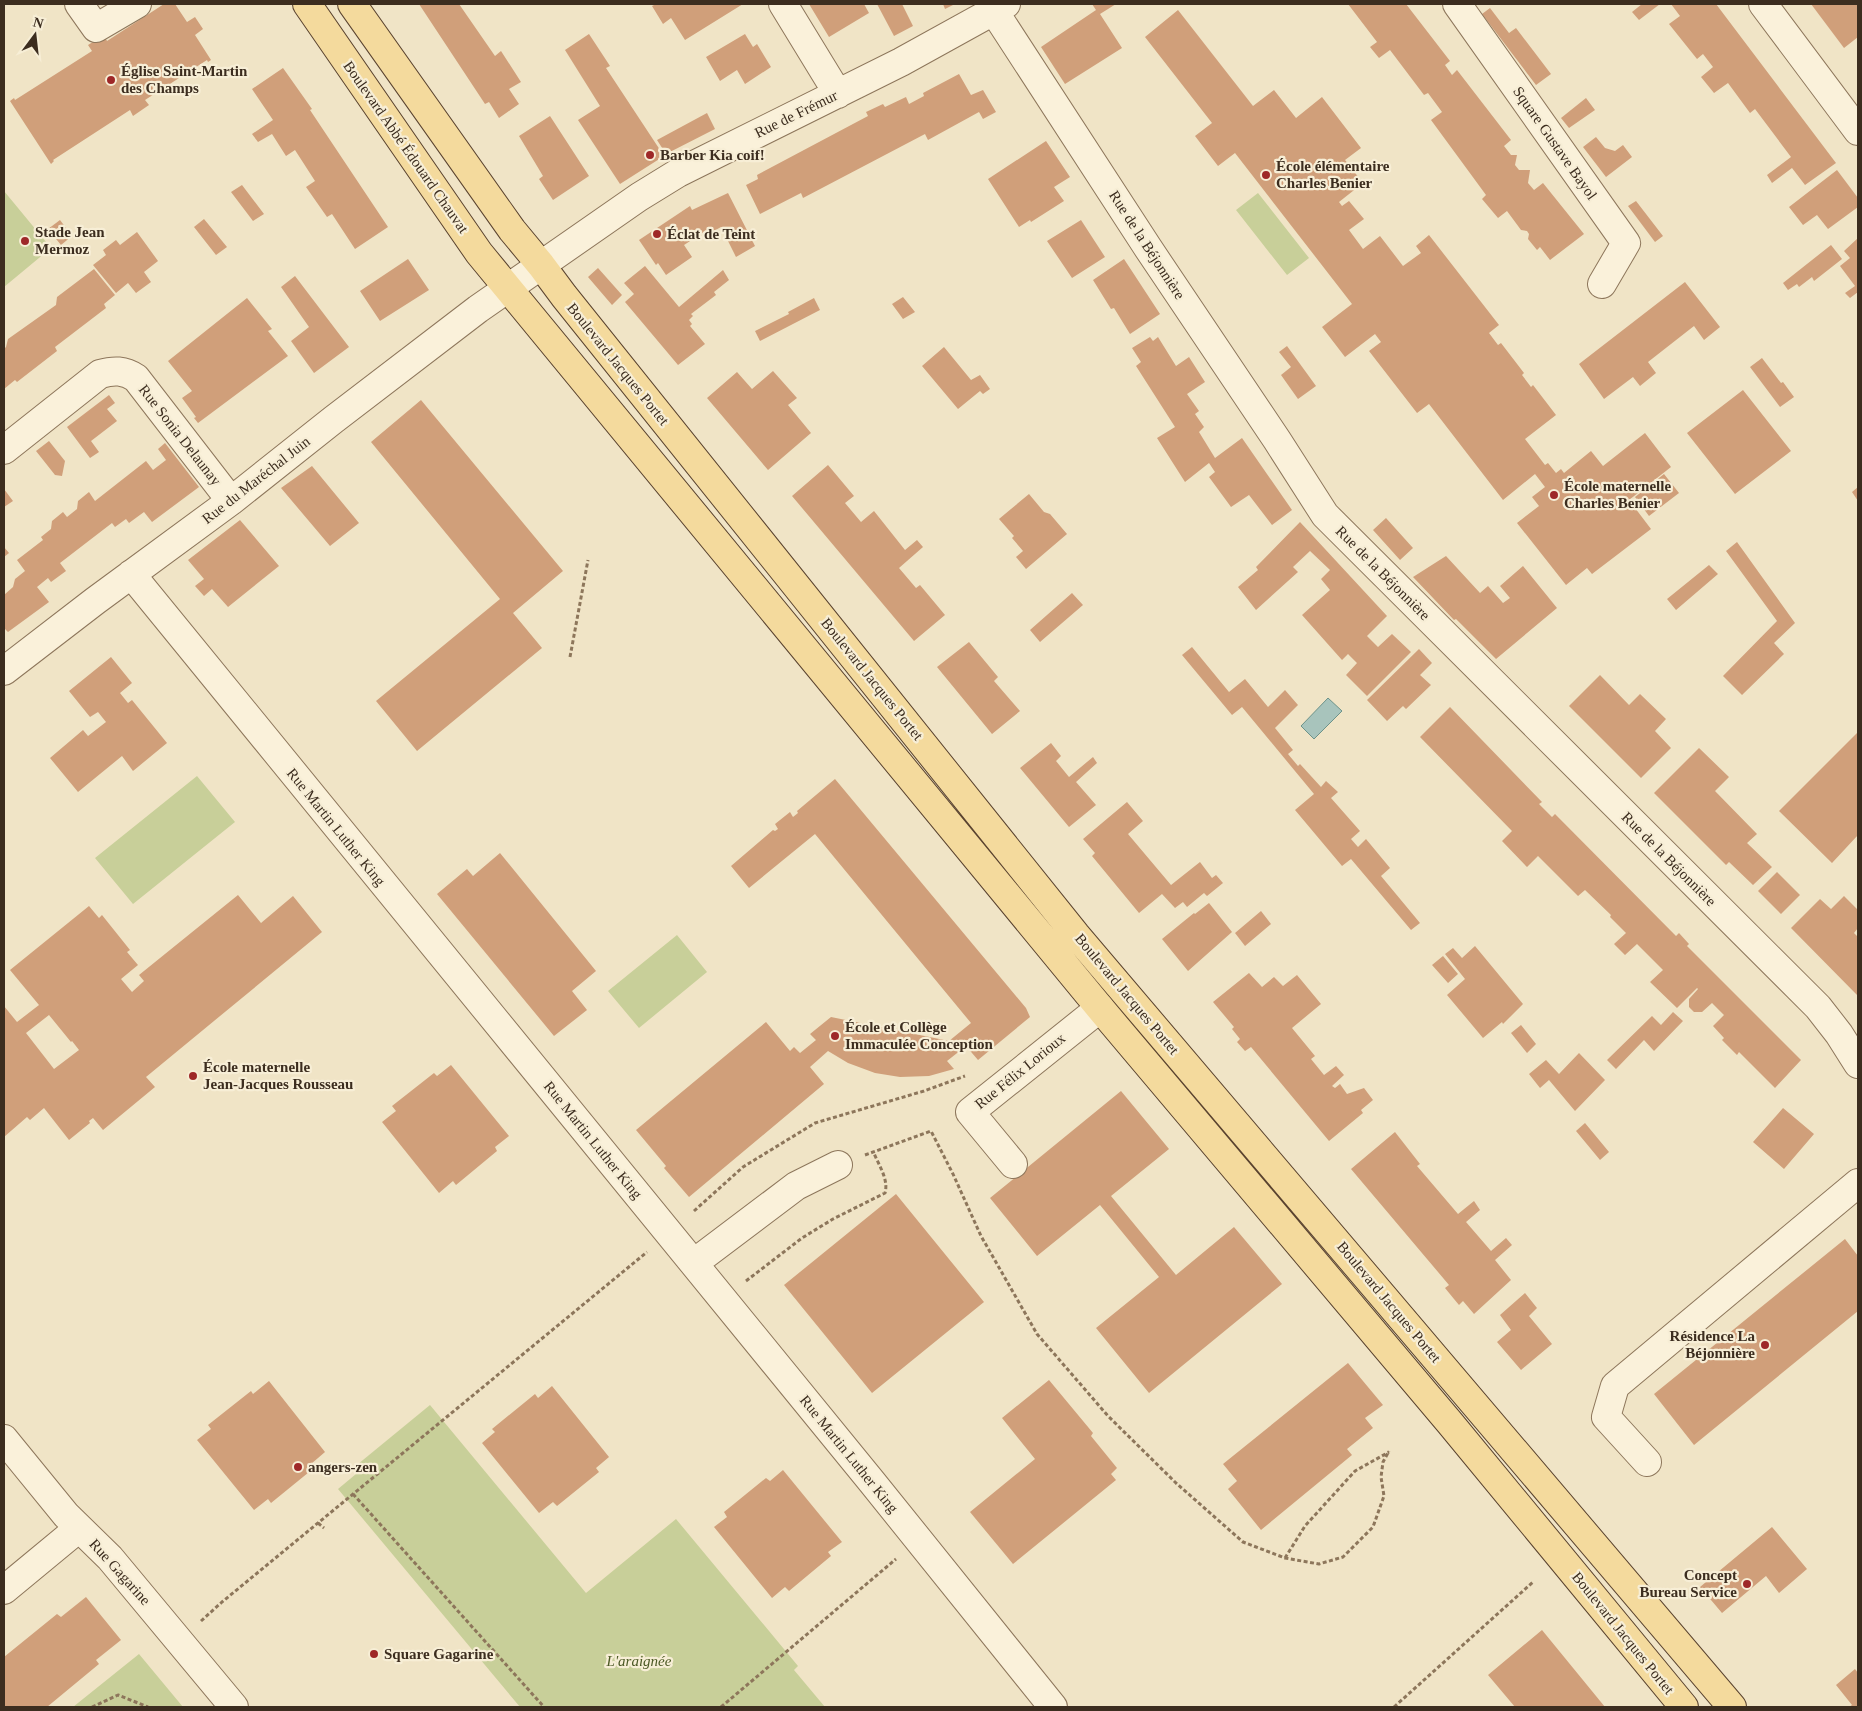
<svg xmlns="http://www.w3.org/2000/svg" width="1862" height="1711" viewBox="0 0 1862 1711" font-family="Georgia,serif">
<rect width="100%" height="100%" fill="#f0e4c6"/>
<!-- green -->
<path fill="#c8cf99" d="M4,191L51,248L4,287Z
M1258,193L1309,258L1287,275L1236,210Z
M197,776L235,822L133,904L95,858Z
M677,935L707,972L639,1028L608,991Z
M430,1405L586,1593L676,1519L798,1666L794,1670L825,1707H520L338,1489L356,1474L352,1469Z
M139,1654L183,1707H73Z"/>
<!-- water -->
<path fill="#a8c4bc" stroke="#6d938a" d="M1328,698L1342,711L1314,739L1301,726Z"/>
<!-- building -->
<path fill="#d09f7a" fill-rule="evenodd" d="M164,4H175L187,22L195,17L203,29L195,35L211,60L208,62L207,60L145,100L149,105L133,116L130,110L53,160L54,161L51,164L10,101L14,98L15,100L92,51L88,45L104,35L107,41Z
M419,4H459L495,56L501,51L521,82L509,89L519,104L499,118L489,102L485,104Z
M656,4H743L685,40L671,18L663,24L652,6Z
M809,4H864L869,13L829,37Z
M877,4H902L913,26L894,36Z
M943,4H955L945,9Z
M1092,4H1116L1100,14L1122,48L1065,84L1041,47L1096,10Z
M1348,4H1406L1450,61L1445,65L1452,75L1457,70L1511,140L1504,146L1511,155H1517L1515,165L1519,170H1530L1528,183L1534,190L1543,183L1584,234L1550,260L1540,247L1537,250L1528,239L1529,234L1527,231L1521,230L1507,211L1498,218L1482,199L1486,195L1431,120L1442,112L1428,93L1424,95L1390,50L1379,58L1370,47L1377,42Z
M1642,4H1660L1639,20L1632,12Z
M1671,4H1716L1836,163L1805,185L1792,168L1772,183L1767,175L1791,157L1755,109L1750,113L1728,83L1714,93L1701,77L1713,67L1703,54L1697,59L1669,24L1680,16Z
M1811,4H1858V37L1844,48Z
M1490,8L1509,33L1516,28L1551,74L1536,85L1482,14Z
M1178,10L1253,106L1274,90L1296,118L1322,97L1361,148L1345,160L1363,183L1339,202L1342,206L1349,201L1364,219L1349,230L1363,249L1380,236L1403,266L1421,253L1416,246L1429,235L1499,325L1489,333L1498,345L1501,343L1524,373L1522,375L1531,387L1533,385L1556,415L1525,439L1545,465L1548,463L1556,473L1561,469L1564,473L1591,451L1603,466L1645,433L1671,467L1629,500L1651,529L1592,574L1587,568L1566,585L1517,523L1539,506L1532,497L1545,487L1535,474L1503,500L1429,404L1417,413L1369,351L1381,342L1375,334L1345,357L1322,327L1352,304L1235,153L1218,166L1195,136L1212,123L1145,37Z
M589,34L610,66L606,68L664,156L620,184L578,120L600,106L565,50Z
M745,34L753,47L757,44L771,67L745,84L737,70L720,81L706,57Z
M283,68L312,109L310,110L388,227L355,249L332,214L327,217L306,187L315,181L295,150L286,156L272,134L258,142L252,134L273,120L252,89Z
M959,74L971,95L983,90L996,112L983,119L979,112L928,140L925,134L803,198L801,193L760,214L746,185L758,179L757,175L868,116L866,112L883,104L885,107L906,97L909,104L924,96L923,93Z
M1586,98L1595,110L1569,128L1561,118Z
M707,113L715,129L666,154L657,140Z
M550,116L589,176L553,200L539,179L543,176L519,136Z
M1596,137L1605,148L1615,151L1623,145L1632,157L1606,177L1583,147Z
M1046,141L1070,177L1054,187L1064,201L1031,222L1030,220L1019,227L988,179Z
M1837,170L1858,198V207L1828,229L1817,215L1803,225L1789,207Z
M242,185L264,214L253,221L231,192Z
M728,193L755,246L736,257L721,227L705,236L704,232L684,245L692,257L666,275L658,263L656,265L639,240L690,206L692,210Z
M1636,201L1663,236L1655,242L1628,206Z
M204,219L227,247L216,255L194,227Z
M60,220L72,236L61,245L48,229Z
M1081,220L1105,257L1072,278L1047,241Z
M137,232L158,261L144,272L151,282L136,293L128,283L116,293L93,265L106,255L103,250L116,240L120,245Z
M1858,238V292L1850,298L1845,293L1855,286L1840,266L1850,258L1844,251Z
M1831,245L1842,259L1814,281L1812,277L1799,287L1797,284L1788,290L1783,283Z
M408,259L429,290L380,321L360,291Z
M1124,259L1160,314L1130,334L1114,308L1111,309L1093,280Z
M645,266L679,307L723,270L729,280L714,292L716,295L691,314L693,316L689,320L692,324L690,326L705,344L678,365L625,302L634,294L624,283Z
M598,268L622,295L612,305L588,277Z
M94,269L115,295L104,304L106,308L55,347L57,351L17,382L15,380L4,389V349L6,347L8,339L56,305L57,297Z
M295,276L349,347L314,373L291,341L309,327L281,287Z
M1685,282L1720,327L1704,340L1694,326L1648,362L1656,373L1640,386L1633,377L1604,399L1579,364Z
M903,297L915,312L903,319L892,304Z
M247,298L272,329L268,331L288,356L198,423L194,418L196,417L182,398L192,391L168,361Z
M814,298L820,310L760,341L755,331L789,314L788,312Z
M1150,337L1153,341L1158,337L1176,366L1189,357L1205,382L1187,394L1199,411L1195,414L1204,427L1199,432L1215,458L1242,438L1292,510L1272,525L1249,495L1231,507L1209,477L1215,472L1209,463L1185,482L1157,438L1175,427L1136,366L1141,362L1132,348Z
M1287,346L1316,386L1298,399L1281,375L1291,367L1279,352Z
M944,347L971,380L980,375L990,389L983,394L980,391L958,409L922,366Z
M1762,358L1781,383L1783,382L1794,397L1780,407L1750,367Z
M773,371L797,398L788,405L811,433L768,470L707,398L737,372L752,389Z
M1743,390L1791,451L1735,494L1687,433Z
M109,395L115,403L107,409L117,421L91,441L99,452L90,458L67,427Z
M421,400L563,571L513,613L542,648L417,751L376,701L500,599L371,442Z
M49,441L65,461L62,476L55,475L36,451Z
M165,443L199,487L152,522L144,512L129,523L126,519L115,527L112,523L60,563L66,571L51,582L48,578L37,587L49,602L8,632L5,629L4,630V595L13,587L15,579L25,571L17,560L43,540L41,537L51,529L52,521L63,512L67,517L77,509L78,501L89,492L95,501L146,461L153,470L166,460L158,449Z
M828,465L854,496L845,503L861,522L874,511L905,550L917,540L923,547L899,568L916,588L920,585L945,615L914,641L792,496Z
M312,466L359,523L330,546L281,488Z
M1664,474L1679,493L1649,516L1635,497Z
M1858,487V501L1852,492Z
M4,489L13,501L4,507Z
M1029,494L1044,512L1050,514L1067,534L1026,569L1016,557L1023,551L1012,538L1014,536L999,519Z
M1386,518L1413,548L1400,560L1373,530Z
M240,520L279,566L228,607L212,589L204,596L195,586L204,579L188,560Z
M1300,522L1387,616L1367,636L1378,647L1392,634L1411,652L1367,696L1346,675L1357,663L1348,654L1342,660L1302,615L1330,590L1321,579L1330,570L1310,551L1293,567L1298,572L1256,610L1238,587L1258,570L1256,567Z
M1737,542L1795,623L1774,643L1784,654L1742,695L1723,676L1777,621L1726,551Z
M4,547L9,553L4,557Z
M1446,556L1480,593L1488,586L1503,603L1510,598L1500,586L1523,566L1557,608L1496,659L1456,619L1454,620L1413,577Z
M1709,565L1718,574L1676,610L1667,599Z
M1072,593L1083,605L1040,642L1030,630Z
M969,642L998,677L994,681L1020,711L992,734L937,667Z
M1192,647L1229,692L1245,679L1268,707L1285,690L1298,705L1275,728L1293,750L1288,754L1298,766L1300,764L1321,787L1326,781L1338,792L1331,798L1360,831L1351,839L1358,847L1366,839L1390,868L1381,876L1420,923L1411,930L1351,859L1342,866L1295,810L1314,794L1242,707L1232,715L1182,655Z
M1419,649L1432,663L1420,675L1431,685L1406,709L1403,706L1387,721L1367,700Z
M111,657L132,683L120,693L128,703L132,700L167,743L133,771L122,756L78,792L50,758L83,730L88,736L106,722L98,712L90,717L69,691Z
M1600,675L1629,705L1640,694L1666,719L1655,731L1671,748L1641,778L1569,706Z
M1450,707L1542,802L1539,804L1552,817L1555,814L1676,936L1679,933L1689,944L1687,946L1801,1060L1775,1088L1739,1052L1737,1055L1722,1040L1724,1038L1713,1026L1724,1015L1712,1003L1702,1012H1694L1689,1007V999L1698,989L1697,988L1677,1008L1650,982L1663,970L1637,944L1625,955L1614,944L1626,933L1610,917L1611,915L1585,890L1578,896L1538,856L1527,867L1502,841L1512,831L1420,737Z
M1858,732V835L1832,863L1779,811Z
M1051,743L1061,756L1056,761L1069,777L1093,757L1097,763L1076,782L1096,805L1069,827L1020,768Z
M1699,748L1729,777L1715,791L1757,834L1747,843L1772,867L1753,885L1729,862L1726,865L1654,793Z
M835,779L1026,1008L1030,1017L978,1060L966,1046L947,1061L954,1069L929,1076L900,1077L875,1073L848,1063L828,1051L810,1067L824,1084L689,1197L664,1168L666,1166L636,1130L766,1022L790,1051L794,1047L800,1053L816,1040L810,1034L831,1017L949,1041L971,1023L815,834L749,888L731,866L773,830L775,831L778,829L775,824L790,812L793,817L798,813L797,811Z
M1127,802L1143,821L1128,834L1171,885L1200,862L1212,878L1216,875L1223,883L1207,896L1204,893L1187,907L1183,902L1175,908L1162,894L1139,913L1092,856L1095,853L1083,839Z
M500,853L596,971L572,991L587,1010L554,1036L437,894L467,869L473,876Z
M1777,872L1800,895L1781,914L1758,891Z
M238,895L261,923L293,896L322,932L146,1077L155,1087L103,1130L93,1118L89,1121L90,1123L69,1140L44,1108L30,1120L27,1117L4,1137V1006L17,1022L39,1005L10,970L89,906L99,918L102,915L130,950L127,952L138,965L121,979L132,992L144,981L139,975ZM49,1015L71,1042L72,1041L79,1050L54,1069L26,1033Z
M1844,896L1858,910V928L1854,933L1858,937V996L1791,928L1820,899L1831,909Z
M1209,903L1232,932L1188,971L1162,939L1194,913L1195,914Z
M1261,911L1271,924L1245,946L1235,933Z
M1475,946L1523,1004L1503,1024L1502,1022L1483,1038L1447,995L1465,979L1445,954L1453,948L1462,958Z
M1443,956L1458,974L1448,983L1432,965Z
M1249,973L1262,987L1274,977L1283,986L1297,975L1321,1004L1292,1028L1315,1056L1311,1059L1324,1075L1336,1066L1344,1075L1332,1086L1335,1088L1340,1084L1347,1094L1364,1088L1373,1100L1361,1110L1363,1113L1329,1141L1251,1047L1245,1051L1237,1042L1240,1039L1232,1029L1234,1027L1213,1002Z
M1673,1012L1683,1021L1654,1051L1644,1040L1616,1069L1607,1060L1652,1016L1661,1025Z
M1521,1025L1536,1044L1527,1053L1511,1033Z
M1579,1053L1605,1080L1575,1111L1549,1080L1540,1088L1529,1074L1546,1060L1559,1074Z
M451,1065L509,1136L495,1147L497,1151L456,1185L453,1181L439,1193L382,1122L396,1111L392,1106L434,1073L437,1076Z
M1121,1091L1169,1149L1111,1196L1176,1275L1234,1227L1282,1284L1149,1393L1096,1328L1159,1277L1100,1205L1037,1256L990,1198Z
M1783,1108L1814,1134L1784,1169L1753,1142Z
M1585,1123L1609,1152L1600,1160L1576,1131Z
M1395,1132L1420,1164L1417,1166L1458,1214L1474,1201L1480,1210L1466,1222L1491,1251L1506,1238L1512,1245L1495,1260L1511,1280L1474,1314L1463,1301L1459,1305L1454,1299L1445,1288L1449,1285L1351,1169Z
M896,1194L984,1302L872,1393L784,1285Z
M1845,1239L1858,1256V1311L1694,1445L1654,1394Z
M1525,1293L1537,1308L1529,1316L1552,1344L1521,1370L1497,1342L1511,1330L1500,1315Z
M1348,1363L1383,1405L1365,1418L1373,1428L1347,1449L1352,1455L1261,1530L1228,1489L1237,1481L1223,1464Z
M1049,1380L1093,1433L1091,1436L1117,1468L1111,1474L1116,1480L1013,1564L970,1512L1035,1459L1002,1418Z
M269,1381L325,1452L311,1464L314,1468L271,1503L268,1499L254,1510L197,1440L211,1429L208,1425L251,1391L253,1394Z
M552,1386L609,1457L596,1468L599,1472L557,1506L553,1502L539,1513L482,1443L495,1432L492,1429L535,1394L538,1398Z
M783,1470L842,1542L828,1552L831,1556L789,1591L785,1587L772,1598L714,1527L727,1517L724,1512L766,1478L770,1481Z
M1772,1527L1807,1569L1779,1593L1766,1576L1722,1613L1700,1587Z
M86,1597L121,1640L96,1660L99,1664L47,1707H4V1657L57,1614L61,1617Z
M1542,1630L1605,1707H1515L1488,1675Z
M1855,1669L1858,1673V1707H1849L1852,1705L1836,1685Z"/>
<g fill="none" stroke-linecap="round" stroke-linejoin="round">
<!-- minor casing -->
<g stroke="#8d765b" stroke-width="30">
<path id="minor" d="M79,4L96,28L137,4
M783,4L838,94
M1457,4L1626,243L1602,284
M1763,4L1858,131
M994,11L1148,248L1277,440L1325,515L1818,1007L1839,1034L1858,1064
M4,450L100,374C114,370 124,370 136,378L231,501
M131,574L872,1482L1053,1707
M4,671L95,601L231,501L333,420L478,309L639,197L678,173L901,62L1006,4
M1013,1164L970,1112L1100,1008
M694,1263L796,1186L838,1165
M4,1439L66,1515L110,1558L234,1707
M1647,1462L1606,1417L1615,1386L1858,1183
M4,1590L79,1528"/>
</g>
<!-- major casing -->
<g stroke="#5a432f" stroke-width="30">
<path id="major" d="M307,4L479,253L1100,1008L1450,1423L1684,1707
M352,4L512,230L541,265L564,296L1076,935L1732,1707"/>
</g>
<!-- path -->
<path stroke="#8d765b" stroke-width="3" stroke-dasharray="4 2.5" stroke-linecap="butt" d="M570,657L588,560
M865,1155L931,1131L953,1174L981,1236L1037,1334L1108,1416L1176,1483L1243,1542L1285,1558L1319,1564L1343,1557L1373,1527L1384,1496L1381,1477L1383,1462L1389,1451
M694,1211L743,1167L815,1123L924,1091L965,1076
M746,1281L802,1238L833,1219L885,1193C889,1179 878,1164 873,1151
M353,1494L544,1707
M318,1523L324,1528
M1285,1558L1305,1526L1355,1471L1389,1452
M201,1621L222,1602L647,1252
M92,1707L118,1695L148,1707
M721,1707L896,1559
M1394,1707L1533,1582"/>
<!-- minor -->
<use href="#minor" stroke="#faf1da" stroke-width="28"/>
<!-- major -->
<use href="#major" stroke="#f4da9d" stroke-width="28"/>
</g>
<!-- markers -->
<g fill="#9e2828" stroke="#f7eed6" stroke-width="2">
<circle cx="111" cy="80" r="5"/>
<circle cx="650" cy="155" r="5"/>
<circle cx="1266" cy="175" r="5"/>
<circle cx="657" cy="234" r="5"/>
<circle cx="25" cy="241" r="5"/>
<circle cx="1554" cy="495" r="5"/>
<circle cx="835" cy="1036" r="5"/>
<circle cx="193" cy="1076" r="5"/>
<circle cx="1765" cy="1345" r="5"/>
<circle cx="298" cy="1467" r="5"/>
<circle cx="1747" cy="1584" r="5"/>
<circle cx="374" cy="1654" r="5"/>
</g>
<g text-anchor="middle" dominant-baseline="central" stroke-width="4.5" stroke-linejoin="round" paint-order="stroke">
<!-- poi labels -->
<g font-size="15" font-weight="bold" fill="#3c2d1f" stroke="#f7eed6" text-anchor="start">
<text x="121" y="71">Église Saint-Martin<tspan x="121" dy="17">des Champs</tspan></text>
<text x="660" y="155">Barber Kia coif!</text>
<text x="1276" y="166">École élémentaire<tspan x="1276" dy="17">Charles Benier</tspan></text>
<text x="35" y="232">Stade Jean<tspan x="35" dy="17">Mermoz</tspan></text>
<text x="667" y="234">Éclat de Teint</text>
<text x="1564" y="486">École maternelle<tspan x="1564" dy="17">Charles Benier</tspan></text>
<text x="845" y="1027">École et Collège<tspan x="845" dy="17">Immaculée Conception</tspan></text>
<text x="203" y="1067">École maternelle<tspan x="203" dy="17">Jean-Jacques Rousseau</tspan></text>
<text x="1755" y="1336" text-anchor="end">Résidence La<tspan x="1755" dy="17">Béjonnière</tspan></text>
<text x="308" y="1467">angers-zen</text>
<text x="1737" y="1575" text-anchor="end">Concept<tspan x="1737" dy="17">Bureau Service</tspan></text>
<text x="384" y="1654">Square Gagarine</text>
</g>
<!-- street labels -->
<g font-size="15" fill="#3c2d1f" stroke="#f7eed6">
<text transform="translate(796 114) rotate(-26)">Rue de Frémur</text>
<text transform="translate(1555 143) rotate(55)">Square Gustave Bayol</text>
<text transform="translate(406 147) rotate(55)">Boulevard Abbé Édouard Chauvat</text>
<text transform="translate(1147 245) rotate(57)">Rue de la Béjonnière</text>
<text transform="translate(618 364) rotate(51)">Boulevard Jacques Portet</text>
<text transform="translate(180 435) rotate(52)">Rue Sonia Delaunay</text>
<text transform="translate(256 480) rotate(-38)">Rue du Maréchal Juin</text>
<text transform="translate(1383 573) rotate(45)">Rue de la Béjonnière</text>
<text transform="translate(872 679) rotate(51)">Boulevard Jacques Portet</text>
<text transform="translate(336 827) rotate(51)">Rue Martin Luther King</text>
<text transform="translate(1669 859) rotate(45)">Rue de la Béjonnière</text>
<text transform="translate(1127 994) rotate(50)">Boulevard Jacques Portet</text>
<text transform="translate(1020 1071) rotate(-39)">Rue Félix Lorioux</text>
<text transform="translate(593 1140) rotate(51)">Rue Martin Luther King</text>
<text transform="translate(1389 1302) rotate(50)">Boulevard Jacques Portet</text>
<text transform="translate(849 1454) rotate(51)">Rue Martin Luther King</text>
<text transform="translate(120 1572) rotate(48)">Rue Gagarine</text>
<text transform="translate(1623 1633) rotate(51)">Boulevard Jacques Portet</text>
</g>
<!-- park labels -->
<g font-size="15" font-style="italic" fill="#4c5925" stroke="#f7eed6">
<text x="639" y="1661">L'araignée</text>
</g>
</g>
<!-- border -->
<rect width="1862" height="1711" fill="none" stroke="#3c2d1f" stroke-width="10"/>
<!-- north arrow -->
<g transform="translate(35 35) rotate(15)" stroke="#f7eed6" stroke-width="4" paint-order="stroke">
<path d="M0-4L9 19L0 12L-9 19Z" fill="#3c2d1f"/>
<text y="-8" font-size="14" font-weight="bold" text-anchor="middle" fill="#3c2d1f">N</text>
</g>
</svg>
